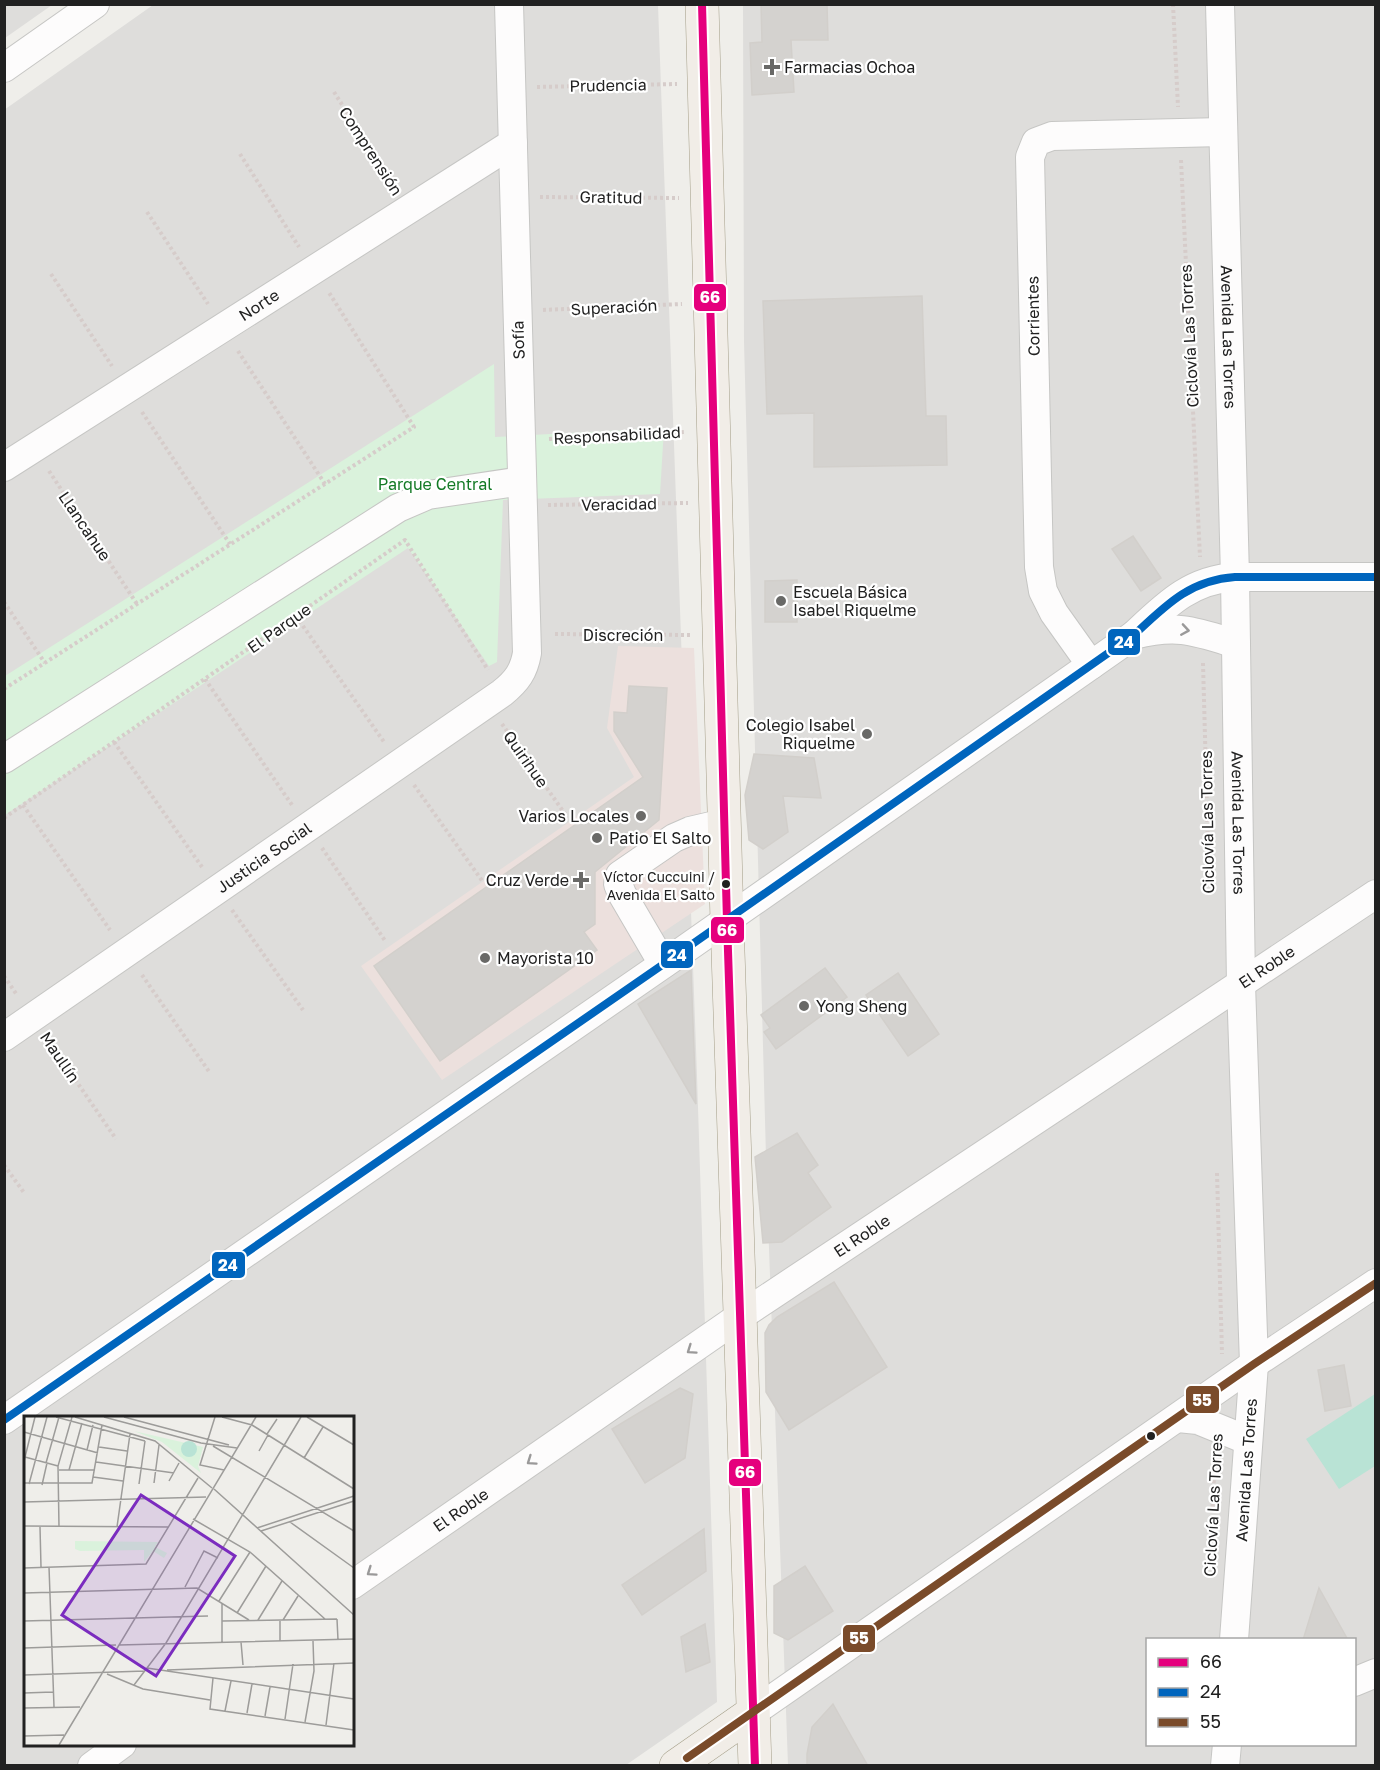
<svg xmlns="http://www.w3.org/2000/svg" width="1380" height="1770" viewBox="0 0 1380 1770" font-family="'Golos Text',sans-serif">
<rect width="100%" height="100%" fill="#efeeea"/>
<!-- residential -->
<path fill="#dedddb" fill-rule="evenodd" d="M5,4H52V5L5,38Z
M153,5H658L697,1076L717,1702L626,1765H5L4,110ZM26,1418H352V1744H26Z
M743,5H1375V1765H788L767,1194L744,342ZM1148,1640H1354V1744H1148Z"/>
<!-- commercial -->
<path fill="#ece0dd" d="M618,646L694,648L705,904L442,1080L361,966L634,777L607,728Z"/>
<!-- park -->
<path fill="#daf2dc" d="M494,364L495,437L664,428L660,494L503,500L497,662L489,666L408,548L5,815V676Z"/>
<!-- pitch -->
<path fill="#b9e3d5" d="M1375,1394V1466L1339,1489L1306,1439Z"/>
<!-- building -->
<path fill="#d4d2cf" stroke="#d2cfcb" stroke-width="1.5" d="M761,4H827L828,40H791L794,92L752,95L750,43L762,42Z
M922,296L926,416H946L947,465L814,467V413L767,414L763,301Z
M1133,536L1161,578L1141,591L1112,549Z
M797,580V622H765V581Z
M629,686L667,688L659,820L595,872V924L584,932L597,950L440,1061L374,966L643,777L614,731V712L627,713Z
M754,754L814,758L821,798L783,796L788,832L763,849L749,840L745,795Z
M825,968L847,997L776,1049L764,1032L770,1028L761,1015Z
M691,970L696,1104L638,1004Z
M898,973L939,1034L908,1056L866,995Z
M797,1133L818,1165L808,1173L831,1207L782,1242L763,1243L755,1157Z
M834,1282L887,1367L789,1430L766,1392L765,1333L769,1325L777,1317Z
M1344,1365L1351,1406L1325,1411L1318,1370Z
M680,1388L693,1394L685,1458L645,1483L612,1429Z
M704,1529L706,1571L642,1615L622,1585Z
M805,1566L833,1611L788,1640L774,1633V1586Z
M1319,1588L1348,1640H1303Z
M705,1624L710,1662L686,1672L681,1637Z
M833,1704L868,1766H807V1754L812,1727Z"/>
<g fill="none" stroke-linecap="round" stroke-linejoin="round">
<!-- minor casing -->
<g stroke="#c6c6c4" stroke-width="30">
<g id="minor">
<path id="s1" d="M1220,4L1235,577L1241,984L1254,1364L1234,1640"/>
<path d="M4,68L95,4"/>
<path id="s2" d="M4,467L513,143"/>
<path d="M1134,635C1177,624 1194,631 1236,644"/>
<path d="M1091,665L1054,613L1043,591L1039,567L1030,157L1036,142L1052,136L1223,132"/>
<path d="M4,759L398,508L428,495L522,481"/>
<path d="M663,964L622,894L618,884L620,875L674,838L690,831L724,823"/>
<path id="s3" d="M4,1037L502,693C517,681 524,671 527,653L509,4"/>
<path d="M1178,1418L1198,1420L1247,1440"/>
<path d="M4,1420L681,952L1134,635C1166,605 1190,580 1235,577H1376"/>
<path id="s4" d="M352,1585L739,1317L1376,894"/>
<path d="M1354,1682L1376,1673"/>
<path d="M752,1713L1254,1364L1376,1283"/>
<path d="M92,1766L122,1744"/>
<path d="M1225,1766L1227,1744"/>
</g>
</g>
<!-- major casing -->
<g stroke="#a49e88" stroke-width="34">
<path id="major" d="M702,4L727,921L755,1766
M676,1766L752,1713"/>
</g>
<!-- path -->
<path stroke="#d6ccca" stroke-width="4" stroke-dasharray="3 3" stroke-linecap="butt" d="M1173,4L1178,107
M537,87L677,84
M334,92L394,186
M240,154L299,247
M1181,160L1200,557
M540,197L679,198
M147,212L208,304
M51,274L112,366
M543,310L682,304
M238,351L325,484
M142,412L230,544
M549,439L685,432
M49,471L137,604
M548,505L688,503
M4,602L45,663
M296,616L384,742
M555,634L691,635
M1203,663L1209,884
M205,679L292,805
M4,689L414,427L328,291
M502,724L565,814
M114,742L202,867
M414,785L483,882
M23,805L110,930
M4,818L405,540L488,670
M322,848L386,942
M232,910L303,1010
M142,975L210,1073
M4,976L17,995
M48,1040L116,1139
M4,1165L25,1194
M1217,1173L1222,1354
M1211,1543L1215,1454"/>
<!-- minor -->
<use href="#minor" stroke="#fdfcfc" stroke-width="28"/>
<!-- major -->
<use href="#major" stroke="#f1ede7" stroke-width="33"/>
<!-- bus-1 casing -->
<g stroke="#fff" stroke-width="12">
<path id="bus-1" d="M702,4L727,921L755,1766"/>
</g>
<!-- bus-2 casing -->
<g stroke="#fff" stroke-width="12">
<path id="bus-2" d="M4,1420L681,952L1134,635C1166,605 1190,580 1235,577H1376"/>
</g>
<!-- bus-3 casing -->
<g stroke="#fff" stroke-width="12">
<path id="bus-3" d="M687,1758L1254,1364L1376,1283"/>
</g>
<!-- bus-1 -->
<use href="#bus-1" stroke="#e5007d" stroke-width="8"/>
<!-- bus-2 -->
<use href="#bus-2" stroke="#0065bd" stroke-width="8"/>
<!-- bus-3 -->
<use href="#bus-3" stroke="#7a4b2a" stroke-width="8"/>
</g>
<!-- one-way arrows -->
<defs><path id="oneway-chevron" d="M-2-3.5L2.5 0L-2 3.5" fill="none" stroke-width="1.6" stroke-linecap="round" stroke-linejoin="round" transform="scale(1.5)"/></defs>
<g stroke="#9a9999">
<use href="#oneway-chevron" transform="translate(1185 630) rotate(9)"/>
<use href="#oneway-chevron" transform="translate(691 1350) rotate(145)"/>
<use href="#oneway-chevron" transform="translate(531 1461) rotate(145)"/>
<use href="#oneway-chevron" transform="translate(371 1572) rotate(145)"/>
</g>
<!-- markers -->
<g fill="#696967" stroke="#fff" stroke-width="2">
<path d="M769 58h6v6h6v6h-6v6h-6v-6h-6v-6h6z"/>
<circle cx="781" cy="601" r="6"/>
<circle cx="867" cy="734" r="6"/>
<circle cx="641" cy="816" r="6"/>
<circle cx="597" cy="838" r="6"/>
<path d="M578 871h6v6h6v6h-6v6h-6v-6h-6v-6h6z"/>
<circle cx="485" cy="958" r="6"/>
<circle cx="804" cy="1006" r="6"/>
</g>
<g fill="#212121" stroke="#fff" stroke-width="2">
<circle cx="726" cy="884" r="5"/>
<circle cx="1151" cy="1436" r="5"/>
</g>
<g text-anchor="middle" dominant-baseline="central" stroke-width="4.5" stroke-linejoin="round" paint-order="stroke">
<!-- bus labels -->
<g font-size="14" fill="#212121" stroke="#fff" text-anchor="end">
<text x="715" y="876">Víctor Cuccuini /<tspan x="715" dy="18">Avenida El Salto</tspan></text>
</g>
<!-- poi labels -->
<g font-size="16" fill="#212121" stroke="#fff" text-anchor="start">
<text x="784" y="67">Farmacias Ochoa</text>
<text x="793" y="592">Escuela Básica<tspan x="793" dy="18">Isabel Riquelme</tspan></text>
<text x="855" y="725" text-anchor="end">Colegio Isabel<tspan x="855" dy="18">Riquelme</tspan></text>
<text x="629" y="816" text-anchor="end">Varios Locales</text>
<text x="609" y="838">Patio El Salto</text>
<text x="569" y="880" text-anchor="end">Cruz Verde</text>
<text x="497" y="958">Mayorista 10</text>
<text x="816" y="1006">Yong Sheng</text>
</g>
<!-- street labels -->
<g font-size="16" fill="#212121" stroke="#fff">
<text transform="translate(608 85) rotate(-1)">Prudencia</text>
<text transform="translate(371 151) rotate(57)">Comprensión</text>
<text transform="translate(611 197) rotate(1)">Gratitud</text>
<text stroke="none"><textPath href="#s2" startOffset="302">Norte</textPath></text>
<text transform="translate(614 307) rotate(-3)">Superación</text>
<text transform="translate(1033 316) rotate(-91)">Corrientes</text>
<text transform="translate(1189 336) rotate(-93)">Ciclovía Las Torres</text>
<text stroke="none"><textPath href="#s1" startOffset="333">Avenida Las Torres</textPath></text>
<text transform="translate(518 340) rotate(-92)">Sofía</text>
<text transform="translate(617 435) rotate(-3)">Responsabilidad</text>
<text transform="translate(619 504) rotate(-1)">Veracidad</text>
<text transform="translate(85 526) rotate(56)">Llancahue</text>
<text transform="translate(279 628) rotate(-35)">El Parque</text>
<text x="623" y="635">Discreción</text>
<text transform="translate(526 759) rotate(55)">Quirihue</text>
<text transform="translate(1207 822) rotate(-91)">Ciclovía Las Torres</text>
<text stroke="none"><textPath href="#s1" startOffset="819">Avenida Las Torres</textPath></text>
<text stroke="none"><textPath href="#s3" startOffset="316">Justicia Social</textPath></text>
<text stroke="none"><textPath href="#s4" startOffset="1104">El Roble</textPath></text>
<text transform="translate(60 1057) rotate(56)">Maullín</text>
<text stroke="none"><textPath href="#s4" startOffset="618">El Roble</textPath></text>
<text transform="translate(1246 1470) rotate(-86)">Avenida Las Torres</text>
<text transform="translate(1213 1505) rotate(-87)">Ciclovía Las Torres</text>
<text stroke="none"><textPath href="#s4" startOffset="132">El Roble</textPath></text>
</g>
<!-- park labels -->
<g font-size="16" fill="#147a26" stroke="#fff">
<text x="435" y="484">Parque Central</text>
</g>
</g>
<!-- overview -->
<g transform="translate(24 1416)">
<rect width="330" height="330" fill="#efeeea"/>
<path d="M110,15L179,31L174,50L177,57L138,26ZM51,125L134,126L131,131L143,137L140,142L129,135L120,146V134L56,135L51,133Z" fill="#daf2dc"/>
<path d="M157 33a8 8 0 1 1 16 0a8 8 0 1 1-16 0Z" fill="#b9e3d5"/>
<path fill="none" stroke="#9d9c9a" stroke-width="1.5" d="M32,1L121,25M51,1L131,25L188,72M80,1L177,27L213,32M100,1L205,29M191,1L176,49L200,54M198,1L228,9L330,73M283,1L330,29M0,16L74,37M243,18L253,3M189,30L330,115M75,31L103,35M63,34L69,9M235,35L244,19M1,41L34,50M280,42L299,11M0,45L11,1M72,46L150,57M22,47L35,1M35,54H71M45,54L58,7M69,61L99,65M145,65L155,47M0,67H68L78,9M130,67L135,29M5,68L23,1M115,68L121,25M18,69L23,47M190,73L330,199M0,86L182,81M169,103L226,136L301,203M266,106L330,152M0,110L145,111M16,111L17,151M35,111L34,50L48,1M93,111L106,18M233,112L330,80M237,115L330,85M25,151L30,291M0,152L122,148L174,62M161,171L180,135L194,142M0,177L173,172L225,204M195,185L226,136M198,187V226M213,197L242,150M313,203L314,224M234,204L258,165M256,204V225M259,204L274,180M0,205L184,200M198,205L313,203M217,226L219,249M95,229L330,223M0,232L92,229M123,252L330,283M143,254L330,247M83,258L119,273L186,284M0,259L121,255M189,262L186,293L330,314M110,269L142,227L277,1M0,277L29,276M0,292L56,291M201,295L207,265M223,297L228,268M241,300L246,271M261,303L269,248M281,306L290,255L289,225M302,309L310,247M0,320L40,319M35,329L232,1"/>
<path fill="#7b2cbf" fill-opacity="0.15" stroke="#7b2cbf" stroke-width="3" d="M117,79L211,140L132,260L38,199Z"/>
<rect width="330" height="330" fill="none" stroke="#212121" stroke-width="3"/>
</g>
<g stroke="#fff" stroke-width="2">
<rect x="693" y="283" width="34" height="29" rx="6" fill="#e5007d"/>
<rect x="1107" y="628" width="34" height="28" rx="6" fill="#0065bd"/>
<rect x="710" y="916" width="35" height="28" rx="6" fill="#e5007d"/>
<rect x="660" y="940" width="34" height="29" rx="6" fill="#0065bd"/>
<rect x="211" y="1251" width="35" height="28" rx="6" fill="#0065bd"/>
<rect x="1185" y="1385" width="35" height="29" rx="6" fill="#7a4b2a"/>
<rect x="728" y="1458" width="34" height="29" rx="6" fill="#e5007d"/>
<rect x="842" y="1624" width="34" height="29" rx="6" fill="#7a4b2a"/>
</g>
<g font-size="16" text-anchor="middle" font-weight="bold" fill="#fff">
<text x="710" y="303">66</text>
<text x="1124" y="648">24</text>
<text x="727" y="936">66</text>
<text x="677" y="961">24</text>
<text x="228" y="1271">24</text>
<text x="1202" y="1406">55</text>
<text x="745" y="1478">66</text>
<text x="859" y="1644">55</text>
</g>
<!-- border -->
<rect width="1380" height="1770" fill="none" stroke="#212121" stroke-width="12"/>
<!-- legend -->
<rect x="1146" y="1638" width="210" height="108" fill="#ffffff" stroke="#a6a6a6" stroke-width="1.5"/>
<rect x="1158" y="1658" width="30" height="9" fill="#e5007d" stroke="#a6a6a6" stroke-width="1.5"/>
<text x="1200" y="1668" font-size="18" fill="#212121">66</text>
<rect x="1158" y="1688" width="30" height="9" fill="#0065bd" stroke="#a6a6a6" stroke-width="1.5"/>
<text x="1200" y="1698" font-size="18" fill="#212121">24</text>
<rect x="1158" y="1718" width="30" height="9" fill="#7a4b2a" stroke="#a6a6a6" stroke-width="1.5"/>
<text x="1200" y="1728" font-size="18" fill="#212121">55</text>
</svg>
